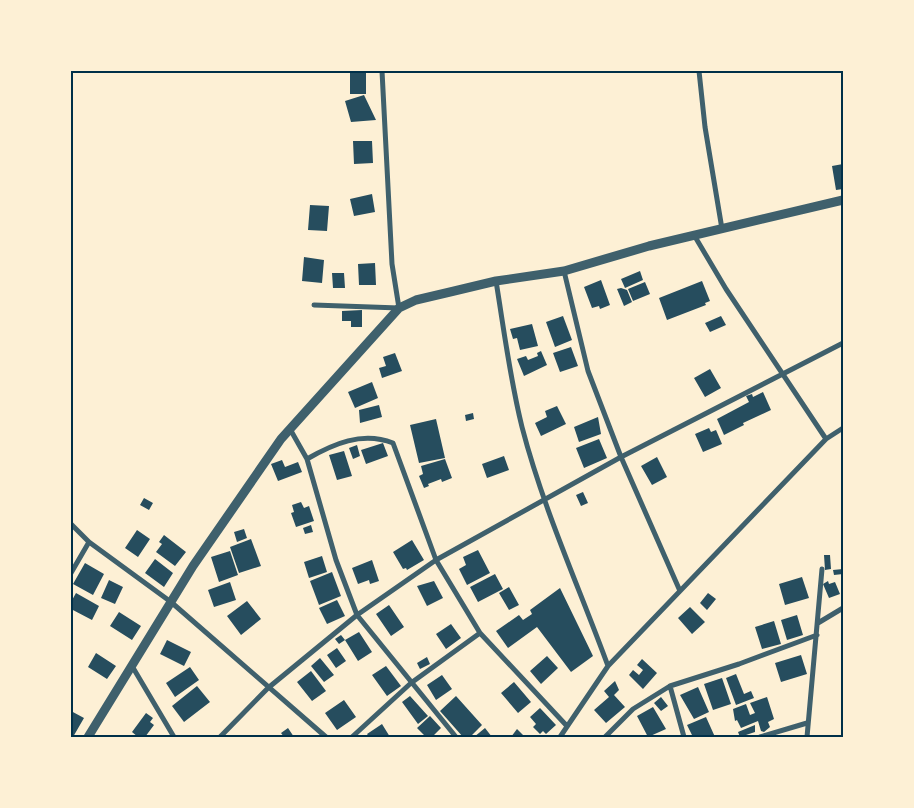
<svg xmlns="http://www.w3.org/2000/svg" width="914" height="808" viewBox="0 0 914 808" font-family="Helvetica,sans-serif">
<rect width="100%" height="100%" fill="#fdf0d5"/>
<!-- building -->
<path fill="#264d5e" d="M350,71H366V94H350Z
M364,95L376,120L351,122L345,101Z
M353,141H372L373,163L354,164Z
M843,164V189L836,190L832,166Z
M372,194L375,212L354,216L350,199Z
M310,205L329,206L327,231L308,230Z
M304,257L324,260L322,283L302,281Z
M375,263L376,285H359L358,264Z
M640,271L643,280L625,288L621,279Z
M332,273H344L345,288H333Z
M601,280L610,305L600,309L599,306L592,308L584,287Z
M702,281L710,301L705,303L706,305L667,320L659,298Z
M645,282L650,294L633,301L628,289Z
M621,288L627,290L632,302L624,306L617,289Z
M362,310V327H351V321H342V311Z
M563,316L572,340L555,347L546,322Z
M721,316L726,325L710,332L705,323Z
M532,324L538,346L520,350L517,338L513,339L510,329Z
M571,347L578,366L560,372L553,353Z
M541,351L547,365L524,376L517,359L526,356L528,360L538,356L537,353Z
M395,353L402,371L382,378L379,368L386,366L383,357Z
M710,369L721,388L705,397L694,378Z
M372,382L378,398L355,408L348,392Z
M763,392L771,410L743,423L738,413L744,425L724,435L717,419L749,402L746,396L752,394L753,397Z
M379,405L382,417L360,423L359,410Z
M557,406L566,424L541,436L535,423L547,417L545,411Z
M473,413L474,419L466,421L465,415Z
M598,417L601,434L579,442L574,427Z
M436,419L445,458L419,463L410,425Z
M709,428L711,432L716,430L722,444L703,452L695,434Z
M599,439L607,458L584,468L576,448Z
M383,443L388,456L366,464L361,450Z
M357,445L360,456L353,459L349,448Z
M344,451L352,476L337,480L329,455Z
M504,456L509,470L487,478L482,464Z
M657,457L667,477L652,485L641,466Z
M445,459L452,478L442,482L441,479L428,484L429,486L424,488L419,476L423,474L421,466Z
M282,460L285,467L298,462L302,472L278,481L271,464Z
M583,492L588,503L581,506L576,495Z
M144,498L153,503L149,510L140,505Z
M301,502L304,508L309,506L314,521L296,527L291,513L294,512L292,505Z
M311,525L313,532L305,534L303,528Z
M244,529L247,538L237,542L234,532Z
M137,530L150,539L138,557L125,548Z
M164,535L186,552L175,566L156,552L162,544L159,542Z
M251,539L261,566L239,573L230,547Z
M412,540L424,560L407,570L406,568L403,569L393,552Z
M478,550L490,573L467,585L459,569L466,565L463,557Z
M230,551L238,575L219,582L211,557Z
M824,555H830L831,569L825,570Z
M322,556L327,572L309,578L304,562Z
M155,559L173,573L164,587L145,573Z
M372,560L379,581L370,584L369,580L358,584L352,568Z
M85,563L104,574L93,595L73,584Z
M843,569V574L834,575L833,570Z
M332,572L341,596L319,605L310,581Z
M495,574L503,589L478,602L470,587Z
M802,577L809,598L785,605L779,584Z
M109,580L123,587L115,604L101,598Z
M434,581L443,598L427,606L417,586Z
M828,581L829,584L835,582L840,594L829,598L823,584Z
M230,582L236,600L214,607L208,590Z
M509,587L519,605L509,610L499,593Z
M560,588L593,656L571,672L537,627L508,648L496,631L519,615L523,620L532,614L530,610Z
M76,593L99,606L92,620L71,609V602Z
M708,593L716,599L707,610L700,603Z
M337,600L345,616L327,624L319,608Z
M247,601L261,619L241,635L227,616Z
M389,605L404,627L391,636L376,614Z
M690,607L705,622L692,634L678,618Z
M119,612L141,626L132,640L110,626Z
M797,615L803,635L787,640L781,620Z
M774,621L781,644L762,649L755,627Z
M451,624L461,638L446,649L436,634Z
M359,632L372,652L358,661L345,640Z
M341,635L345,640L339,644L335,639Z
M167,640L191,652L184,666L160,654Z
M337,648L346,661L336,668L327,655Z
M96,653L116,666L107,679L88,667Z
M801,655L807,674L781,682L775,663Z
M547,656L558,668L541,684L530,671Z
M427,657L430,664L420,669L417,663Z
M320,658L334,675L324,682L311,666Z
M642,659L657,673L643,689L629,675L633,670L639,675L643,670L637,665Z
M386,666L401,686L387,696L372,675Z
M190,667L199,680L175,697L166,683Z
M311,671L326,691L312,701L297,682Z
M736,674L744,694L751,691L754,698L736,705L726,678Z
M442,675L452,689L436,700L427,685Z
M722,678L731,704L713,710L704,684Z
M615,681L619,690L614,695L625,707L606,723L594,710L609,697L604,691Z
M514,682L531,702L518,713L501,693Z
M197,686L210,702L184,722L172,706Z
M698,687L709,712L694,719L680,695Z
M410,696L428,716L418,724L402,702Z
M456,696L482,725L470,737H463L440,711Z
M661,697L668,706L661,711L654,703Z
M767,697L774,719L768,722L770,727L764,732L761,731L758,721L741,728L737,720L735,721L733,709L746,704L750,715L755,713L750,703Z
M344,700L356,717L337,730L325,713Z
M653,707L666,729L648,737L637,716Z
M540,708L556,725L546,734L543,731L540,734L533,727L536,724L530,717Z
M71,711L84,718L73,737H71Z
M146,713L153,718L150,722L154,725L145,737H138L132,732Z
M430,716L441,728L432,737H426L417,728Z
M706,717L715,737H693L687,725Z
M382,724L390,737H369L367,734Z
M755,725V732L740,737L738,732Z
M288,728L294,737H284L281,733Z
M485,728L492,737H474Z
M517,729L525,737H511Z"/>
<g fill="none" stroke-linecap="round" stroke-linejoin="round">
<!-- minor -->
<path stroke="#3f606c" stroke-width="5" d="M699,71L705,127L722,229
M694,235L726,289L826,439
M564,271L588,371L621,457L680,591
M496,281C504,330 510,379 522,427C543,508 579,587 608,666
M314,305L399,308L392,264L382,71
M290,429L307,459L336,560L357,615L456,737
M307,459C333,444 362,431 393,443L436,560L480,633L566,725
M71,524L89,542L171,602L326,737
M71,573L89,542
M818,623L843,608
M132,666L174,737
M670,686L684,737
M220,737L268,688L357,615L436,560L621,457L843,343
M352,737L411,683L480,633
M560,737L608,666L826,439L843,428
M605,737L633,709L670,686L739,664L817,635
M760,737L807,723
M807,737L822,569"/>
<!-- tertiary -->
<path stroke="#3f606c" stroke-width="9" d="M88,737L193,566L281,439L399,308L416,300L450,292L496,281L564,271L649,246L843,200"/>
</g>
<!-- border -->
<rect width="914" height="808" fill="none" stroke="#fdf0d5" stroke-width="145"/>
<rect x="72" y="72" width="770" height="664" fill="none" stroke="#003049" stroke-width="2"/>
</svg>
